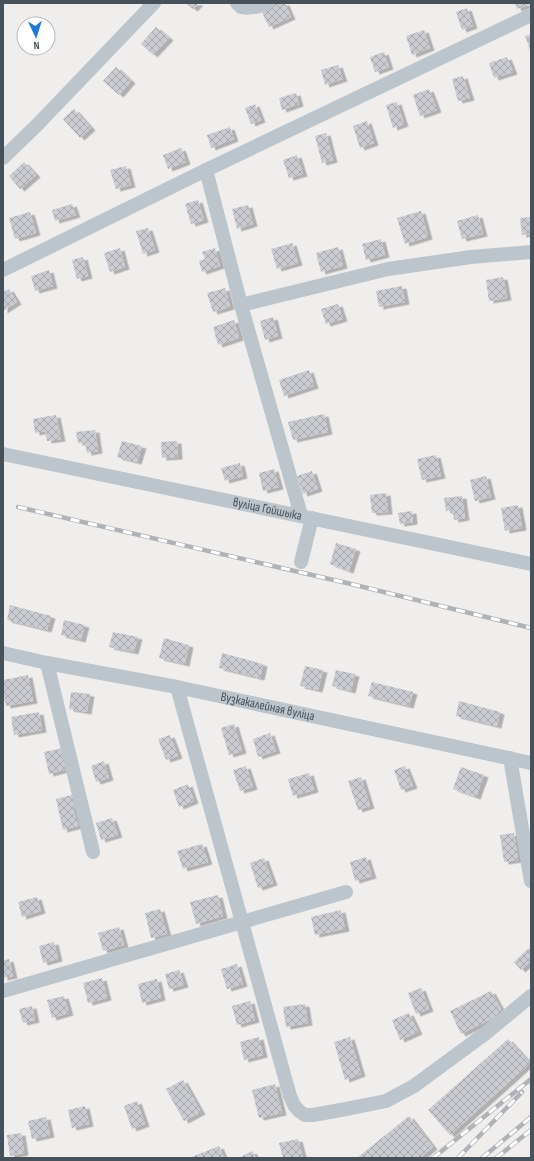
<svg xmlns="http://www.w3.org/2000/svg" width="534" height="1161" viewBox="0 0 534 1161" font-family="'Sofia Sans Condensed',sans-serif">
<defs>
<pattern id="building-cross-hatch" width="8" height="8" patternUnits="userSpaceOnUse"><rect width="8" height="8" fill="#caccd2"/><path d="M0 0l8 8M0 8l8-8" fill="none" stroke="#a6a8ad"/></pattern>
<filter id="shadow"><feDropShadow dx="4.5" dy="2.5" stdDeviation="0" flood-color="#0004"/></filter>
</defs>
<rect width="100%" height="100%" fill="#f0eded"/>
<!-- building -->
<path fill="url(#building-cross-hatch)" filter="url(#shadow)" d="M186,3H199L193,9Z
M277,3H285L291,17L269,27L261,10Z
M515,3H531V4L517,9Z
M467,8L473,26L462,30L456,12Z
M156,27L169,38L153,55L141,44Z
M424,30L430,48L412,55L406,36Z
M531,34V53L525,36Z
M384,52L389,67L375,72L370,57Z
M507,57L513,72L494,78L489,63Z
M338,65L343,79L325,85L321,70Z
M116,67L131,81L119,95L103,81Z
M463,76L470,98L458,101L452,79Z
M429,89L437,110L420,116L413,95Z
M296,93L299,104L282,110L279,98Z
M397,102L404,124L393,128L386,105Z
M255,104L261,120L251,124L245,108Z
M74,109L91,128L80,138L63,119Z
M367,121L374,143L360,148L353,126Z
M230,127L234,139L211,148L207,135Z
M326,133L333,160L322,163L315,136Z
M181,148L186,162L168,169L163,155Z
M297,155L303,174L289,178L283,160Z
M24,162L36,175L20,189L9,176Z
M126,166L131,185L116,189L110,170Z
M198,200L204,220L191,224L185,204Z
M72,204L76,215L55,221L52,210Z
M248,205L253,224L237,229L232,209Z
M421,211L428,237L405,244L397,218Z
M30,212L36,233L15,239L9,218Z
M478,215L483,234L462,239L457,221Z
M531,217V234L522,235L520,218Z
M148,228L155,250L143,254L136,231Z
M381,239L385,255L366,260L362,244Z
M292,243L298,263L277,269L271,249Z
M338,247L343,266L321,272L316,253Z
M120,248L125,267L110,272L104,253Z
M215,248L220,266L202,272L199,261L205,259L202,252Z
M83,257L88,276L77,279L72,260Z
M49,270L53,286L35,291L31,276Z
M503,277L507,298L489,301L486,280Z
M402,286L405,302L379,307L376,291Z
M225,288L230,307L213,312L207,293Z
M9,289L17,302L3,311V292Z
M338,304L343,319L326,324L321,309Z
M273,317L278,336L265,340L260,321Z
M234,320L239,338L218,345L213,327Z
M309,370L314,386L284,396L279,380Z
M324,414L328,432L293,440L288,422Z
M56,415L61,439L47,441L45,431L35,433L33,419Z
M95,430L98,451L87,453L85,442L78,443L76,432Z
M122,441L142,446L137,462L117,457Z
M177,441L178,457L162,458L161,442Z
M436,455L441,476L422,480L417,459Z
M240,463L243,476L225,481L221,468Z
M274,469L279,487L263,491L259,473Z
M312,471L318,489L303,494L297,476Z
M486,476L491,497L475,501L470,480Z
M386,493L388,512L372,513L370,495Z
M462,496L465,518L454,520L452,510L446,511L444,498Z
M518,505L522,528L505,531L501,508Z
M412,511L413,522L400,524L398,513Z
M336,543L356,549L349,571L330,564Z
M10,605L51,616L47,630L7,620Z
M64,620L85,625L81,640L61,635Z
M113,632L138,637L134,652L109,647Z
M164,638L189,645L185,664L159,658Z
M222,653L263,664L260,678L219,668Z
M305,666L323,670L318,690L300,686Z
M336,670L355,674L351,691L332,686Z
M28,675L33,701L6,706L3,693V680Z
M372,682L413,692L409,706L368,696Z
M71,692L90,694L87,712L69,709Z
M459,701L500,712L497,726L456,716Z
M39,712L42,730L14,735L11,717Z
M234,724L242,751L229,755L221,728Z
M270,733L276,751L258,757L253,739Z
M170,735L178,756L166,760L158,739Z
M63,748L68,769L49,774L44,752Z
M104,761L109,778L96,782L91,766Z
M246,766L253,787L240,791L233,770Z
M405,766L413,786L401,790L394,770Z
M461,767L484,775L476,797L453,789Z
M309,773L314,790L293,796L288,779Z
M361,777L370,806L358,810L348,781Z
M188,784L194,801L179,807L173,790Z
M75,794L78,806L73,808L78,826L63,830L56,799Z
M112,818L118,835L101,840L96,823Z
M514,833L518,860L504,862L500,835Z
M202,844L208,862L183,869L177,851Z
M366,857L372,876L355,881L350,862Z
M264,858L273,883L258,888L250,863Z
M218,895L223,916L196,924L190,902Z
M37,897L41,911L22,917L18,902Z
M160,909L167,934L151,938L145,913Z
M341,910L345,929L315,935L311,917Z
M119,927L124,945L103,951L98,933Z
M54,942L58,959L43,963L39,946Z
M529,948L531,950V961L521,970L514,962Z
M9,959L13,976L3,978V961Z
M237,964L243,984L227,989L221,969Z
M179,970L184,985L169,989L165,974Z
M102,978L107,998L88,1003L83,983Z
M157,979L161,998L142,1003L138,984Z
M421,988L429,1009L416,1014L408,993Z
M491,991L503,1013L461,1034L450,1011Z
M64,996L69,1013L52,1018L47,1000Z
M250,1001L255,1020L237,1025L232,1006Z
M305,1004L308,1023L286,1027L283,1007Z
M32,1006L35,1020L23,1023L19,1009Z
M409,1013L418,1032L400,1040L392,1020Z
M259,1037L263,1055L244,1060L240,1042Z
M350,1037L361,1074L345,1080L334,1042Z
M508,1039L530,1063L450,1135L428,1110Z
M183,1080L201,1112L184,1121L166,1089Z
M275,1084L282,1113L259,1118L252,1090Z
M137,1101L145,1124L132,1129L124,1106Z
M85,1106L89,1124L72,1128L68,1110Z
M409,1116L433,1147L420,1158H357Z
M46,1117L50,1135L32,1139L28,1121Z
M21,1133L24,1153L10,1156L7,1135Z
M298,1139L303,1158H283L279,1143Z
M219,1146L224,1158H189Z
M252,1151L256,1158H239Z"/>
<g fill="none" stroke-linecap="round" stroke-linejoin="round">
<!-- minor -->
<g stroke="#bcc5cc" stroke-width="14">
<path d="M237,3L241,7C250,9 258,7 267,3"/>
<path d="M3,158L38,124L154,3"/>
<path d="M206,170L241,305L301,515"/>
<path d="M3,270L206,170L531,15"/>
<path d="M241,305L388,269L471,257L531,252"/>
<path id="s1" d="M3,454L531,564"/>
<path d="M301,562L312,518"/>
<path id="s2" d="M3,653L47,663L177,687L531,763"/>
<path d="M47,663L93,852"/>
<path d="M177,687L290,1096L294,1105L299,1111L305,1115H313L346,1109L386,1101L414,1086L486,1033L531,996"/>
<path d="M510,758L531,881"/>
<path d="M3,991L346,892"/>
</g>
<!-- rail casing -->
<g stroke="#afb3b7" stroke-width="4.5">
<path id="rail" d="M18,507L351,584L531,628
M433,1158L531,1079
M458,1158L522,1092
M482,1158L531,1117
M496,1158L531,1130"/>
</g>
<!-- rail -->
<use href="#rail" stroke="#fff" stroke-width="3" stroke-dasharray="9" stroke-linecap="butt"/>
</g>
<g text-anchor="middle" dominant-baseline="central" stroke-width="3" stroke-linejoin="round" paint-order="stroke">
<!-- street labels -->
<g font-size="13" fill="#46515a" stroke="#fff">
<text stroke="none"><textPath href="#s1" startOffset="270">вуліца Гойшыка</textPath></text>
<text stroke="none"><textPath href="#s2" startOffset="270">Вузкакалейная вуліца</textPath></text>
</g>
</g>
<!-- border -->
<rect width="534" height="1161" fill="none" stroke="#46515a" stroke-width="8"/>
<!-- north arrow -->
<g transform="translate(36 36) rotate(176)"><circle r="19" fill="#ffffff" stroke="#b5b9bd"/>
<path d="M0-3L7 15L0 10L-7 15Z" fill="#1e79d9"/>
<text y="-6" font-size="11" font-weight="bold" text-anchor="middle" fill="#46515a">N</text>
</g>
</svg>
